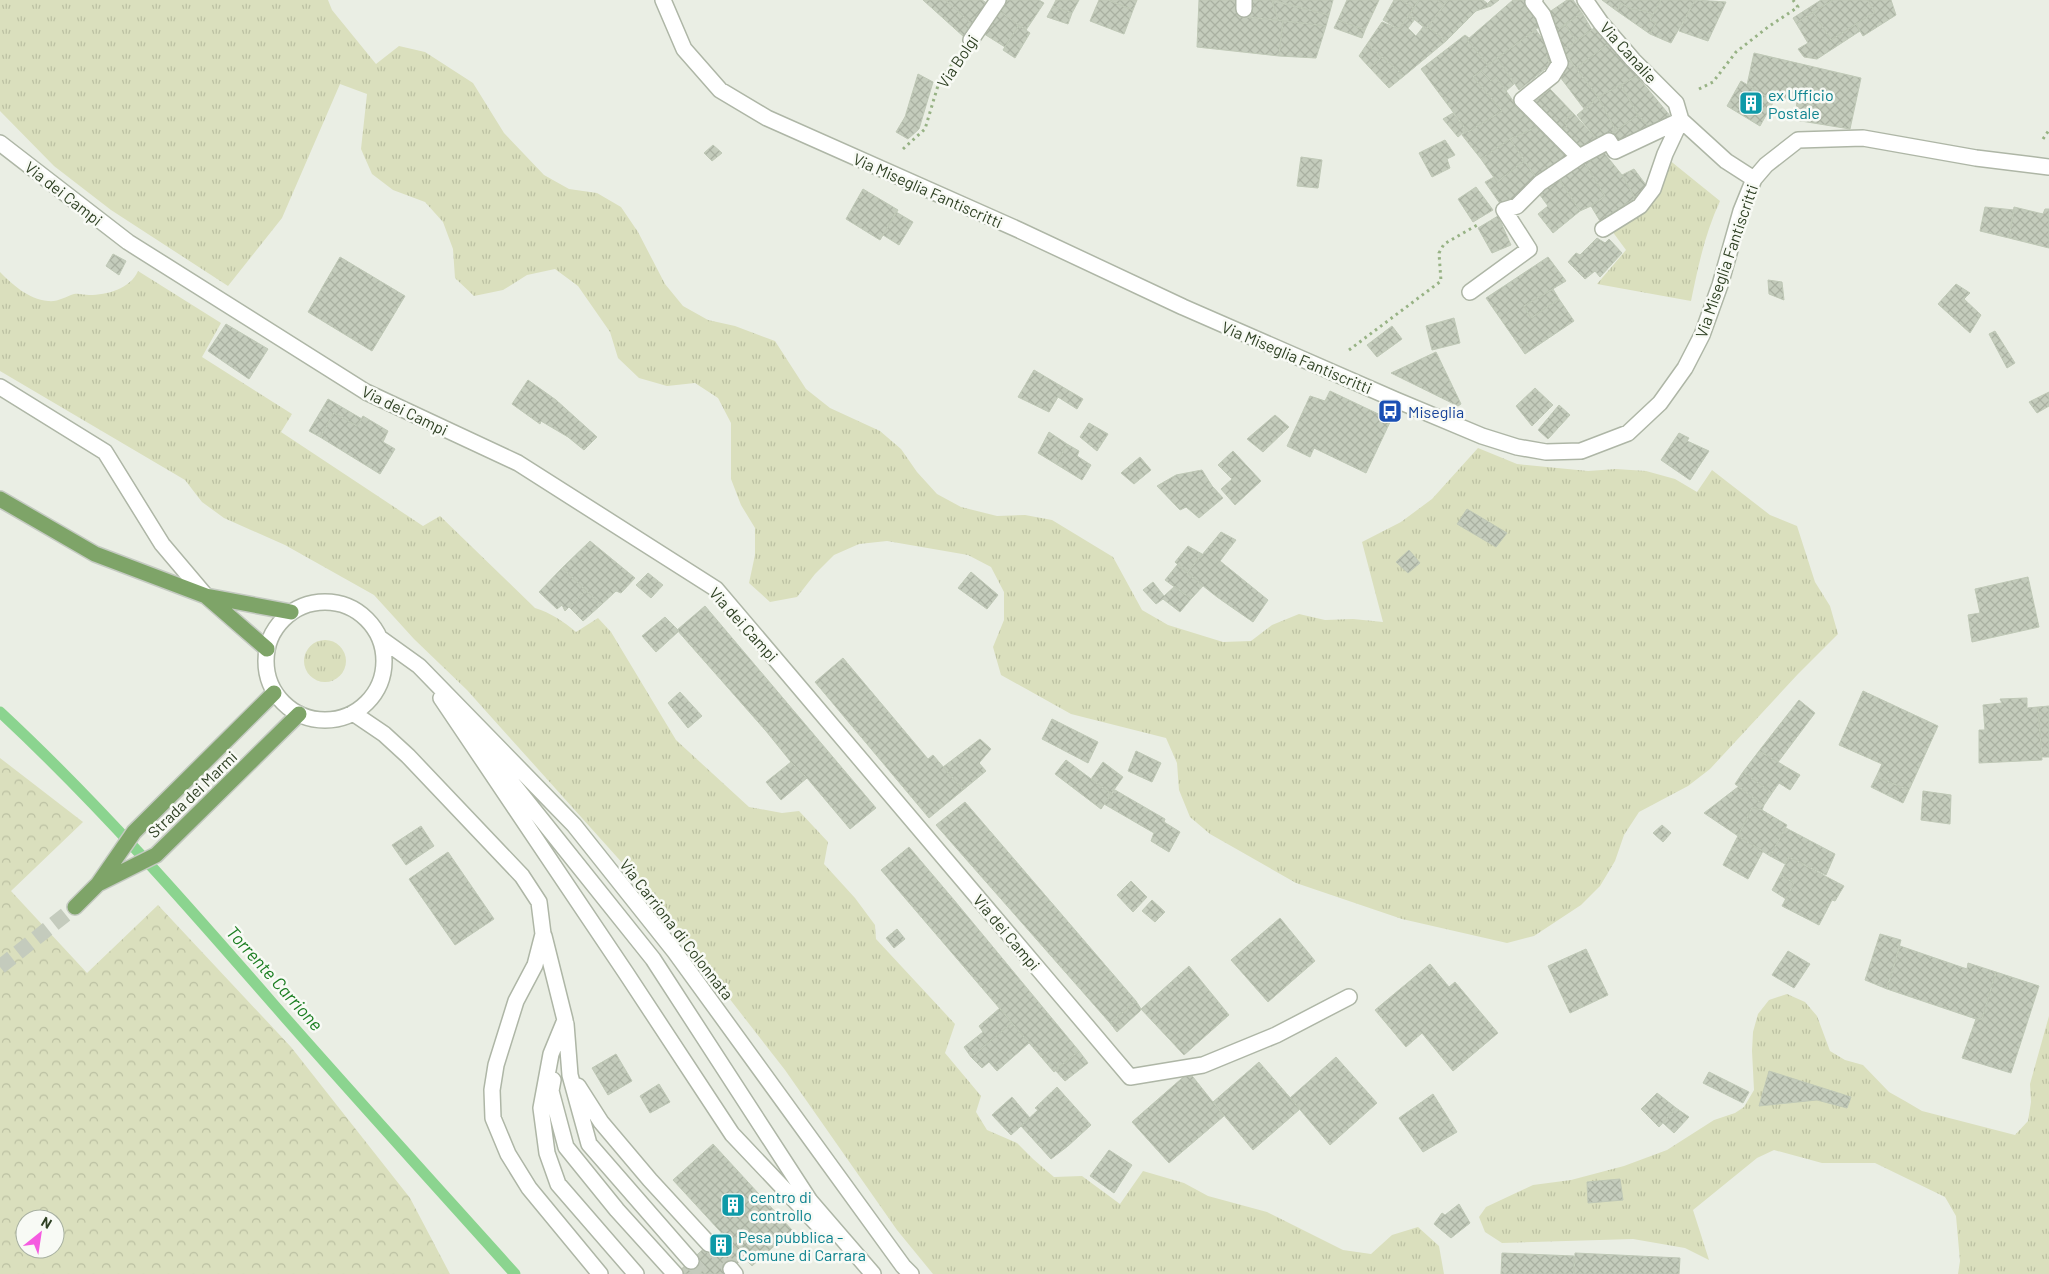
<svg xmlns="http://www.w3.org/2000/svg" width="2049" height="1274" viewBox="0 0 2049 1274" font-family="Barlow,sans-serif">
<defs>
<pattern id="grass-tufts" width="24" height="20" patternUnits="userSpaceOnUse" patternTransform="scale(1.25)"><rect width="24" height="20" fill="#dadfbd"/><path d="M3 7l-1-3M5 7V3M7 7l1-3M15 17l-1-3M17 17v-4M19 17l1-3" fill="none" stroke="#bbc0a2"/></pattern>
<pattern id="forest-crowns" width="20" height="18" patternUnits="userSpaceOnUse" patternTransform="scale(1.25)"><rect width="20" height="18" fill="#dadfbd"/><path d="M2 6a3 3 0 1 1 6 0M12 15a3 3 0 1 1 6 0" fill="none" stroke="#bbc0a2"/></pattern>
<pattern id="building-cross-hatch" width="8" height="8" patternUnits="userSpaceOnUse" patternTransform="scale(1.25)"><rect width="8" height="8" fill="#c4ccbc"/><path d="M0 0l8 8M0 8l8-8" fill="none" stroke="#a9b0a1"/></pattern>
</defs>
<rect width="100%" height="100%" fill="#eaeee4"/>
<!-- grass -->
<path fill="url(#grass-tufts)" d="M0,0H328L332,10L376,64L399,46L425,52L473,83L504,133L544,175L569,189L597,193L621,207L638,232L665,284L683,306L708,320L735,326L775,341L806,389L830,408L880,431L901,449L917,472L937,494L961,507L997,516L1025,515L1052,520L1113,557L1142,610L1168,625L1223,642L1251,641L1272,625L1299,614L1325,620L1353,619L1383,622L1362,542L1401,522L1432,499L1478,448L1517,464L1588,471L1616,469L1646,471L1675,479L1697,492L1712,470L1770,515L1797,526L1815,582L1830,606L1838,634L1798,674L1710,769L1688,786L1639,812L1624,835L1615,861L1600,886L1581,905L1534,936L1507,943L1402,919L1296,883L1210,834L1190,817L1179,790L1177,763L1166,738L1071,714L1001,675L993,647L1004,620V592L991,567L968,555L887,541L859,544L834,555L815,574L797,597L770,602L749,583L755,555V528L741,505L731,479V423L718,398L695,383L667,386L639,378L618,358L610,332L578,286L555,269L527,275L503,290L474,296L455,278L453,249L443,222L425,202L393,190L372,174L361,149L367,94L340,84L282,218L228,286L111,210L54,166L0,111Z
M1668,159L1720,201C1705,233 1698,267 1691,301L1597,284L1626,250L1612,231Z
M138,271L221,323L202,357L292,414L281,432L423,526L440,516L535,608C551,613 563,621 576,632L598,618L611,632L676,740L749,807L782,813L799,811L828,842L824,864L855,898L875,925L876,939L955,1024L945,1053L981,1096L976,1112L987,1130L1017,1143L1033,1159L1054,1177L1082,1176L1120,1204L1143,1171L1184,1183L1208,1196L1267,1212L1343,1250L1371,1254L1392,1235L1418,1227L1439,1246L1444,1274H933L897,1230L785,1070L634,876L467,690L414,639L374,595L285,545L224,518L202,502L185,480L0,371V272C13,285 28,299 48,301C58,302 65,297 74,294C79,293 84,295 89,295C107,295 130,289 138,271Z
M304 661a21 21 0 1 1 42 0a21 21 0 1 1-42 0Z
M1787,994L1805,1002L1817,1016L1830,1051L1845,1060L1863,1065L1889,1092L1905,1101L1922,1111L2015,1135L2028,1121L2031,1102L2030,1084L2049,1016V1274H1958L1960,1261L1956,1216L1945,1197L1875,1163H1822L1774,1150L1757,1158L1693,1210L1709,1260L1685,1248L1633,1239L1502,1243L1485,1232L1479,1217L1486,1207L1533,1185L1571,1180L1624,1166L1667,1150L1714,1120L1735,1113L1744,1107L1754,1090L1752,1051L1753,1032L1758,1014L1769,1000Z"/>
<!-- forest -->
<path fill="url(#forest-crowns)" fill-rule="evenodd" d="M0,758L83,822L11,891L87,973L158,905L291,1047L410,1198L450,1274H0ZM25,1219H55V1249H25Z"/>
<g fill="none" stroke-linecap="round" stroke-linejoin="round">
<!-- stream -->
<path stroke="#8bd48f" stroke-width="11" d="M0,712C98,803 187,905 275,1006C354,1096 435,1185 515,1274"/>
</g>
<!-- building -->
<path fill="url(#building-cross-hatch)" stroke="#bfc8b6" d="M923,0H945L973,25L964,37Z
M945,0H982L988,4L973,25Z
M1005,0H1039L1044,3L1026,30L998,10Z
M1056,0H1079L1072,13L1053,6Z
M1099,0H1108L1133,10L1124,34L1090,21Z
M1108,0H1137L1133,10Z
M1199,0H1242V17L1283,21L1279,56L1197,47Z
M1252,0H1272L1278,20L1247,17Z
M1272,0H1333L1329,15Z
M1347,0H1379L1365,30L1338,20Z
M1394,0H1401L1414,8L1399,29L1383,20Z
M1401,0H1419L1414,8Z
M1419,0H1437L1444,5L1426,29L1409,15Z
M1437,0H1448L1444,5Z
M1448,0H1483L1491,6L1476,11L1446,41L1428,27Z
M1491,0H1499L1491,6L1487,4Z
M1513,0H1525L1543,24L1488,65L1467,40Z
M1567,0H1573L1582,13L1554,33L1545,15Z
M1602,0H1661L1652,15L1646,11L1631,9L1621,3L1617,11Z
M1661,0H1695L1671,43L1650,34L1656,23L1650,20Z
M1695,0L1726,2L1708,41L1679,31Z
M1821,0H1833L1796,23L1793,18Z
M1833,0H1867L1875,12L1831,40L1813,12Z
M1867,0H1891L1896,15L1863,36L1856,24L1875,12Z
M1272,1L1329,15L1326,26L1278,20Z
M1621,3L1631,9L1646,11L1652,15L1650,20L1656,23L1650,34L1617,11Z
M1053,6L1072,13L1068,24L1047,17Z
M998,10L1019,25L1005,47L981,32Z
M1813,12L1831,40L1856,24L1860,31L1817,59L1804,57L1798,49L1808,43L1796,23Z
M1582,13L1592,30L1576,41L1565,24Z
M1409,15L1415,19L1408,28L1416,36L1423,27L1426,29L1428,27L1446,41L1404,76L1367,44L1382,22L1399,29Z
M1338,20L1365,30L1362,38L1334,28Z
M1283,21L1326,26L1316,58L1279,56Z
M1565,24L1576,41L1563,50L1560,48L1554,33Z
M1019,25L1030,33L1015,58L1003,50Z
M1597,26L1608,44L1576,68L1563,50Z
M1536,30L1551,52L1546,56L1550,65L1519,90L1497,58Z
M1465,35L1469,38L1467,40L1488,65L1473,77L1502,111L1468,132L1421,69Z
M1367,44L1382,57L1370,68L1359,56Z
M1608,44L1637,76L1598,97L1576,68Z
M1560,48L1598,97L1585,110L1557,73Z
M1551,52L1553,68L1546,56Z
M1754,53L1861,78L1850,129L1795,120L1797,101L1777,96L1774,101L1747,85Z
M1382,57L1404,76L1389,88L1370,68Z
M1497,58L1514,84L1506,91L1496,77L1491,81L1481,71Z
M1481,71L1491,81L1496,77L1514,102L1539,126L1510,139L1481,159L1462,135L1466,130L1468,132L1502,111L1473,77Z
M918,74L933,82L919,129L908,139L896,132L905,117Z
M1637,76L1671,117L1649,127L1638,115L1621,85Z
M1741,81L1774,101L1760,126L1727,106Z
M1621,85L1638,115L1616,131L1598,97Z
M1550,89L1573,113L1564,121L1567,126L1560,132L1531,105Z
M1598,97L1616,131L1599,142L1577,115Z
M1453,113L1466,130L1458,137L1443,119Z
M1573,113L1599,142L1582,152L1560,132L1567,126L1564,121Z
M1638,115L1649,127L1619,144L1612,133Z
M1539,126L1571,156L1537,179L1510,139Z
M1510,139L1524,161L1497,182L1481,159Z
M1445,140L1455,155L1447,159L1450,168L1432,177L1419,153Z
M713,145L722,153L712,161L704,153Z
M1601,149L1622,175L1635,198L1600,221L1591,206L1605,196L1582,159Z
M1301,157L1322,160L1318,188L1297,186Z
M1582,159L1605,196L1591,206L1580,211L1556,174Z
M1524,161L1537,179L1514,199L1501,205L1485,182L1494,177L1497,182Z
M1634,169L1649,189L1635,198L1622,175Z
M1556,174L1580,211L1553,233L1538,214L1548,206L1537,191Z
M1476,187L1493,210L1473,222L1458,199Z
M863,189L898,210L880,240L846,219Z
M1985,207L2014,210L2009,238L1980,231Z
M2014,207L2043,214L2045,209H2049V248L2009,238Z
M896,212L913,222L899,245L883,235Z
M1498,216L1511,245L1492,253L1478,228Z
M1597,238L1605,243L1609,239L1622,253L1600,277L1595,271L1585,279L1568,262L1576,253L1580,255Z
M113,254L126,261L119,275L106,266Z
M340,257L405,296L372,351L308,312Z
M1548,257L1566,281L1524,306L1531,318L1559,299L1574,321L1525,354L1486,298Z
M1768,280L1782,282L1784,300L1769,294Z
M1956,284L1970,293L1964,299L1981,315L1970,333L1938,304Z
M1553,289L1559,299L1531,318L1524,306Z
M1454,318L1460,343L1432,350L1426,326Z
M226,324L268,349L249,379L208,351Z
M1392,326L1402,339L1377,357L1367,345Z
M1995,331L2015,363L2007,368L1989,334Z
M1436,352L1461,404L1458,406L1391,373Z
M1034,370L1083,399L1077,409L1058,397L1049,412L1018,397Z
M528,380L556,400L597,437L584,450L568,437L541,421L540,424L512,404Z
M1535,388L1553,405L1532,426L1516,406Z
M1330,391L1391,420L1366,473L1314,448L1310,457L1287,446L1310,396L1325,401Z
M2049,392V406L2037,413L2029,402Z
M328,399L362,419L357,426L334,413L320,437L309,431Z
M1559,405L1570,415L1548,439L1538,430Z
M334,413L357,426L363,416L388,431L383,442L395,449L380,474L320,437Z
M1275,415L1289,427L1263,452L1247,439Z
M1089,423L1108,434L1097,451L1080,437Z
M1049,432L1067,444L1056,464L1038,453Z
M1679,433L1689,438L1687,441L1709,451L1690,480L1661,460Z
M1067,444L1079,451L1077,456L1091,465L1082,480L1056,464Z
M1233,451L1261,481L1235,505L1221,489L1232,479L1218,465Z
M1140,457L1151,470L1134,484L1121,473Z
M1202,470L1212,486L1223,498L1199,518L1186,507L1180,510L1157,486L1176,475Z
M1467,509L1507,533L1496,547L1457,524Z
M1221,532L1236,540L1220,561L1268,600L1253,622L1217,597L1187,573Z
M590,541L635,578L621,593L616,591L601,605L562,568Z
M1188,546L1202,554L1187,573L1175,562Z
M1409,550L1420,563L1408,573L1396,562Z
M1178,564L1203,586L1191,599L1165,580Z
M562,568L586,590L565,611L562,605L557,609L539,592Z
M971,572L998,595L987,609L958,588Z
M648,573L663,585L651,598L636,585Z
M2028,577L2039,627L1972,642L1968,615L1980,613L1975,589Z
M1153,582L1164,596L1175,586L1191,599L1180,612L1163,599L1156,604L1143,590Z
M586,590L601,605L583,621L569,607Z
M705,606L876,808L850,829L807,778L791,762L766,731L677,630Z
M665,617L679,631L656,652L642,636Z
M843,658L928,759L933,755L963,790L929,818L815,682Z
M1863,691L1938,726L1909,790L1876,777L1882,764L1839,745Z
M680,692L702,716L688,728L668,703Z
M2027,698V708L2038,707L2042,760L1979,763V730H1985L1983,705L2002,703L2000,699Z
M1799,700L1815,713L1778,762L1759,751Z
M2049,706V757H2042L2038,707Z
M1052,719L1098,742L1088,763L1042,739Z
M980,739L991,749L979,763L986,771L963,790L943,767Z
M1136,751L1161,763L1152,782L1128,771Z
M1759,751L1800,775L1790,790L1779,783L1772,793L1743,772Z
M1066,760L1111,794L1101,809L1055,774Z
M791,762L807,778L781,800L766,782Z
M1103,762L1123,777L1111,794L1091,779Z
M1743,772L1772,793L1764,805L1735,784Z
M1876,777L1909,790L1903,803L1871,787Z
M1738,787L1764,805L1762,810L1752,808L1738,836L1704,813Z
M1115,790L1165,819L1164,822L1180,832L1169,852L1151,841L1154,833L1104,804Z
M1923,791L1951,795L1950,824L1921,820Z
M965,802L1136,1001L1110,1023L936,825Z
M1752,808L1762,810L1787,825L1770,856L1738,836Z
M1662,825L1671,833L1663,842L1653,833Z
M421,826L434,846L406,865L392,845Z
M1786,828L1835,854L1826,875L1789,857L1785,864L1770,856Z
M1738,836L1763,851L1748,879L1723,865Z
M909,847L954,900L1079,1051L1054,1072L881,870Z
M448,852L494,919L455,945L409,879Z
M1789,857L1844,886L1835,901L1832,900L1819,925L1782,906L1794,883L1780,875Z
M1780,875L1794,883L1786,899L1772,890Z
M1131,881L1147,897L1133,912L1117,895Z
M1152,900L1165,912L1155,922L1142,911Z
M1280,918L1315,961L1268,1002L1231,960Z
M897,929L905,939L894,948L886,938Z
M1880,934L1901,940L1887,989L1865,980Z
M1900,946L1967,969L1968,963L1996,972L1982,1019H1976L1887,989Z
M1586,949L1608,995L1570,1013L1548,966Z
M1788,951L1810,964L1794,988L1772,975Z
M1430,964L1449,987L1455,982L1498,1033L1453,1071L1422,1033L1406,1047L1375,1010Z
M1189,966L1229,1015L1184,1055L1141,1009Z
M1996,972L2039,986L2011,1073L1962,1058L1976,1019H1982Z
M1136,1001L1141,1009L1140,1011L1117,1032L1110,1023Z
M1000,1008L1012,1023L971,1057L964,1047L983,1032L979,1026Z
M1012,1023L1029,1043L997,1071L989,1062L982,1068L971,1057Z
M1079,1051L1088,1063L1065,1081L1055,1070Z
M616,1054L632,1081L608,1095L592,1068Z
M1336,1057L1377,1103L1330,1145L1290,1098Z
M1259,1062L1300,1109L1253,1150L1213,1102Z
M1769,1071L1851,1097L1847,1108L1817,1100L1759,1106Z
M1189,1072L1224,1116L1169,1163L1132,1122Z
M1709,1072L1749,1092L1743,1103L1703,1083Z
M659,1084L670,1102L650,1113L640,1096Z
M1057,1087L1091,1125L1068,1146L1051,1159L1021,1126L1038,1110L1035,1108Z
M1657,1093L1676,1108L1659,1127L1641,1109Z
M1433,1094L1457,1132L1423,1152L1399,1118Z
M1012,1097L1030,1118L1011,1135L992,1115Z
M1676,1108L1689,1117L1674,1133L1663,1123Z
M713,1144L792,1230L752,1266L673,1180Z
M1109,1150L1132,1165L1114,1193L1090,1176Z
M1620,1179L1623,1200L1588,1203L1587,1182Z
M1459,1204L1470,1223L1451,1238L1434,1224L1442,1213L1445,1215Z
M722,1232L744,1257L726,1274H676Z
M1502,1253L1574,1256V1274H1501Z
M1575,1253L1680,1258L1679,1274H1574Z"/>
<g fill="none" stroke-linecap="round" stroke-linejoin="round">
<!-- minor-tunnel -->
<path stroke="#c4cbbd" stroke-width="15" stroke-dasharray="15 8" stroke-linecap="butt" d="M709,1244L731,1269
M691,1261L702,1274"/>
<!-- major-tunnel -->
<path stroke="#c4cbbd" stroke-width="15" stroke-dasharray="15 8" stroke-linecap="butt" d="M0,967L75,907"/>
<!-- minor casing -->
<g stroke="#aeb6a6" stroke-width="18">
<path id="minor" d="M663,0L684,49L720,90L767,118L1019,230L1183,307L1396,400L1482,436L1517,447L1546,452L1581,451L1628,433L1660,403L1685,368L1702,335L1720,285L1741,211L1754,179L1766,165L1798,140L1863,138L1976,158L2049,167
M1585,0L1601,23L1633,60L1676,103L1681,120L1726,161L1754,179
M1244,9V0
M971,40L998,0
M0,143L128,242L366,392L518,463L716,589L1130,1077L1203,1065L1276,1035L1349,997
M1579,157L1609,141L1615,151L1681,120
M1603,229L1640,206L1653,189L1665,154L1681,120
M1470,292L1529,249L1504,210L1517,206L1540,183L1579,157L1522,100L1552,76L1560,63L1543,15L1533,2L1535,0
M0,387L105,452L162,544L206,596
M266 661a59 59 0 1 1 118 0a59 59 0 1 1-118 0Z
M380,638L419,666L574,825L675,952L903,1266L911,1274
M441,698L626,973L732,1134L822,1229
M353,713L384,734L408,756L522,876L539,902L543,934L535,965L516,1001L496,1065L492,1090L493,1118L508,1154L529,1188L600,1274
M473,734L653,959L810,1201L873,1274
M544,936L565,1020L551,1054L541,1108L547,1153L558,1184L636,1274
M566,1024L570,1075L589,1144L691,1261
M553,1080L551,1091L566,1147L617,1210L675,1274
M578,1086L601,1122L650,1180L709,1244
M731,1269L735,1274"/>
</g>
<!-- major casing -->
<g stroke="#c4cac1" stroke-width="18">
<path id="major" d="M0,499L95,554L206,596L291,612
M207,597L267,649
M100,883L156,855L299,714
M75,907L98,884L134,832L274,693"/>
</g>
<!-- path -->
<path stroke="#97b284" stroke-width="3" stroke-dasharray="2.5 4" stroke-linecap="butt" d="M1699,89L1713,82L1736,52L1768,27L1798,7L1793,0
M2043,139L2049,130
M903,149L925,129L939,82L954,62
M1349,350L1441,281L1439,253L1444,244L1479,224"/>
<!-- minor -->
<use href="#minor" stroke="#fff" stroke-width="15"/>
<!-- major -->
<use href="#major" stroke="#7ea468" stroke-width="15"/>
</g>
<!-- icons -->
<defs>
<g id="building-square" transform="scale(1.25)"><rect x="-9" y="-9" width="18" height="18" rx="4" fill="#0f9aa8" stroke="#f8faf5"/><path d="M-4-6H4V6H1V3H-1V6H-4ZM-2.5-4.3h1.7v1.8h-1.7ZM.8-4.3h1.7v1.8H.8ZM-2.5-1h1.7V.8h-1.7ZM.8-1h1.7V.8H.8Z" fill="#fff"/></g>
<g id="bus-square" transform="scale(1.25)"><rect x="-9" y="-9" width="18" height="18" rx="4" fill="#1a4fb4" stroke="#f8faf5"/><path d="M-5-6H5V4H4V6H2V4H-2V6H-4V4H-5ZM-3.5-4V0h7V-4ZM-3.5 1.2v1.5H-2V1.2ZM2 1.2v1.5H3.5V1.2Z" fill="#fff"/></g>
</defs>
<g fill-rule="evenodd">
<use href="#building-square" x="1751" y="103"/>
<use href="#bus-square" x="1390" y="411"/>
<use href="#building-square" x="733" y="1205"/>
<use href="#building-square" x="721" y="1245"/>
</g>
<g text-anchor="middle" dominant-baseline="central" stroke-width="5" stroke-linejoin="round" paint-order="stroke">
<!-- street labels -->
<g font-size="16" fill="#2e4023" stroke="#f8faf5">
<text transform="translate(1629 52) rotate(48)">Via Canalie</text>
<text transform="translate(957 61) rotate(-56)">Via Bolgi</text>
<text transform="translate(928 190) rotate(24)">Via Miseglia Fantiscritti</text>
<text transform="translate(64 193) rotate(38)">Via dei Campi</text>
<text transform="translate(1726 261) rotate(-71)">Via Miseglia Fantiscritti</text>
<text transform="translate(1297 357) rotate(23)">Via Miseglia Fantiscritti</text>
<text transform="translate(405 410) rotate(26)">Via dei Campi</text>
<text transform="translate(744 624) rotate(48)">Via dei Campi</text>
<text transform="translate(192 794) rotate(-44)">Strada dei Marmi</text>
<text transform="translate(677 929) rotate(52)">Via Carriona di Colonnata</text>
<text transform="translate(1007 932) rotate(50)">Via dei Campi</text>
</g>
<!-- culture labels -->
<g font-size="16" fill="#0d838f" stroke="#f8faf5" text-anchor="start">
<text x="1768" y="94">ex Ufficio<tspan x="1768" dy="18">Postale</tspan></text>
<text x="750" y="1196">centro di<tspan x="750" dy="18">controllo</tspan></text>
<text x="738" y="1236">Pesa pubblica -<tspan x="738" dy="18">Comune di Carrara</tspan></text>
</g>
<!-- transit labels -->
<g font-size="16" fill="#164399" stroke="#f8faf5" text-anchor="start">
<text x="1408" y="411">Miseglia</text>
</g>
<!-- water labels -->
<g font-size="18" font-style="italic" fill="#1b7e21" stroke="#f8faf5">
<text transform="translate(275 978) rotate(48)">Torrente Carrione</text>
</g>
</g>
<!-- north arrow -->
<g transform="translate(40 1234) rotate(30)"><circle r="24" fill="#f8faf5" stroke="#a7b0a1"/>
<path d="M0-4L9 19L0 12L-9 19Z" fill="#f55be0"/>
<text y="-8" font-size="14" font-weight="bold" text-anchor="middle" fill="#2e4023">N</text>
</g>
</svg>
